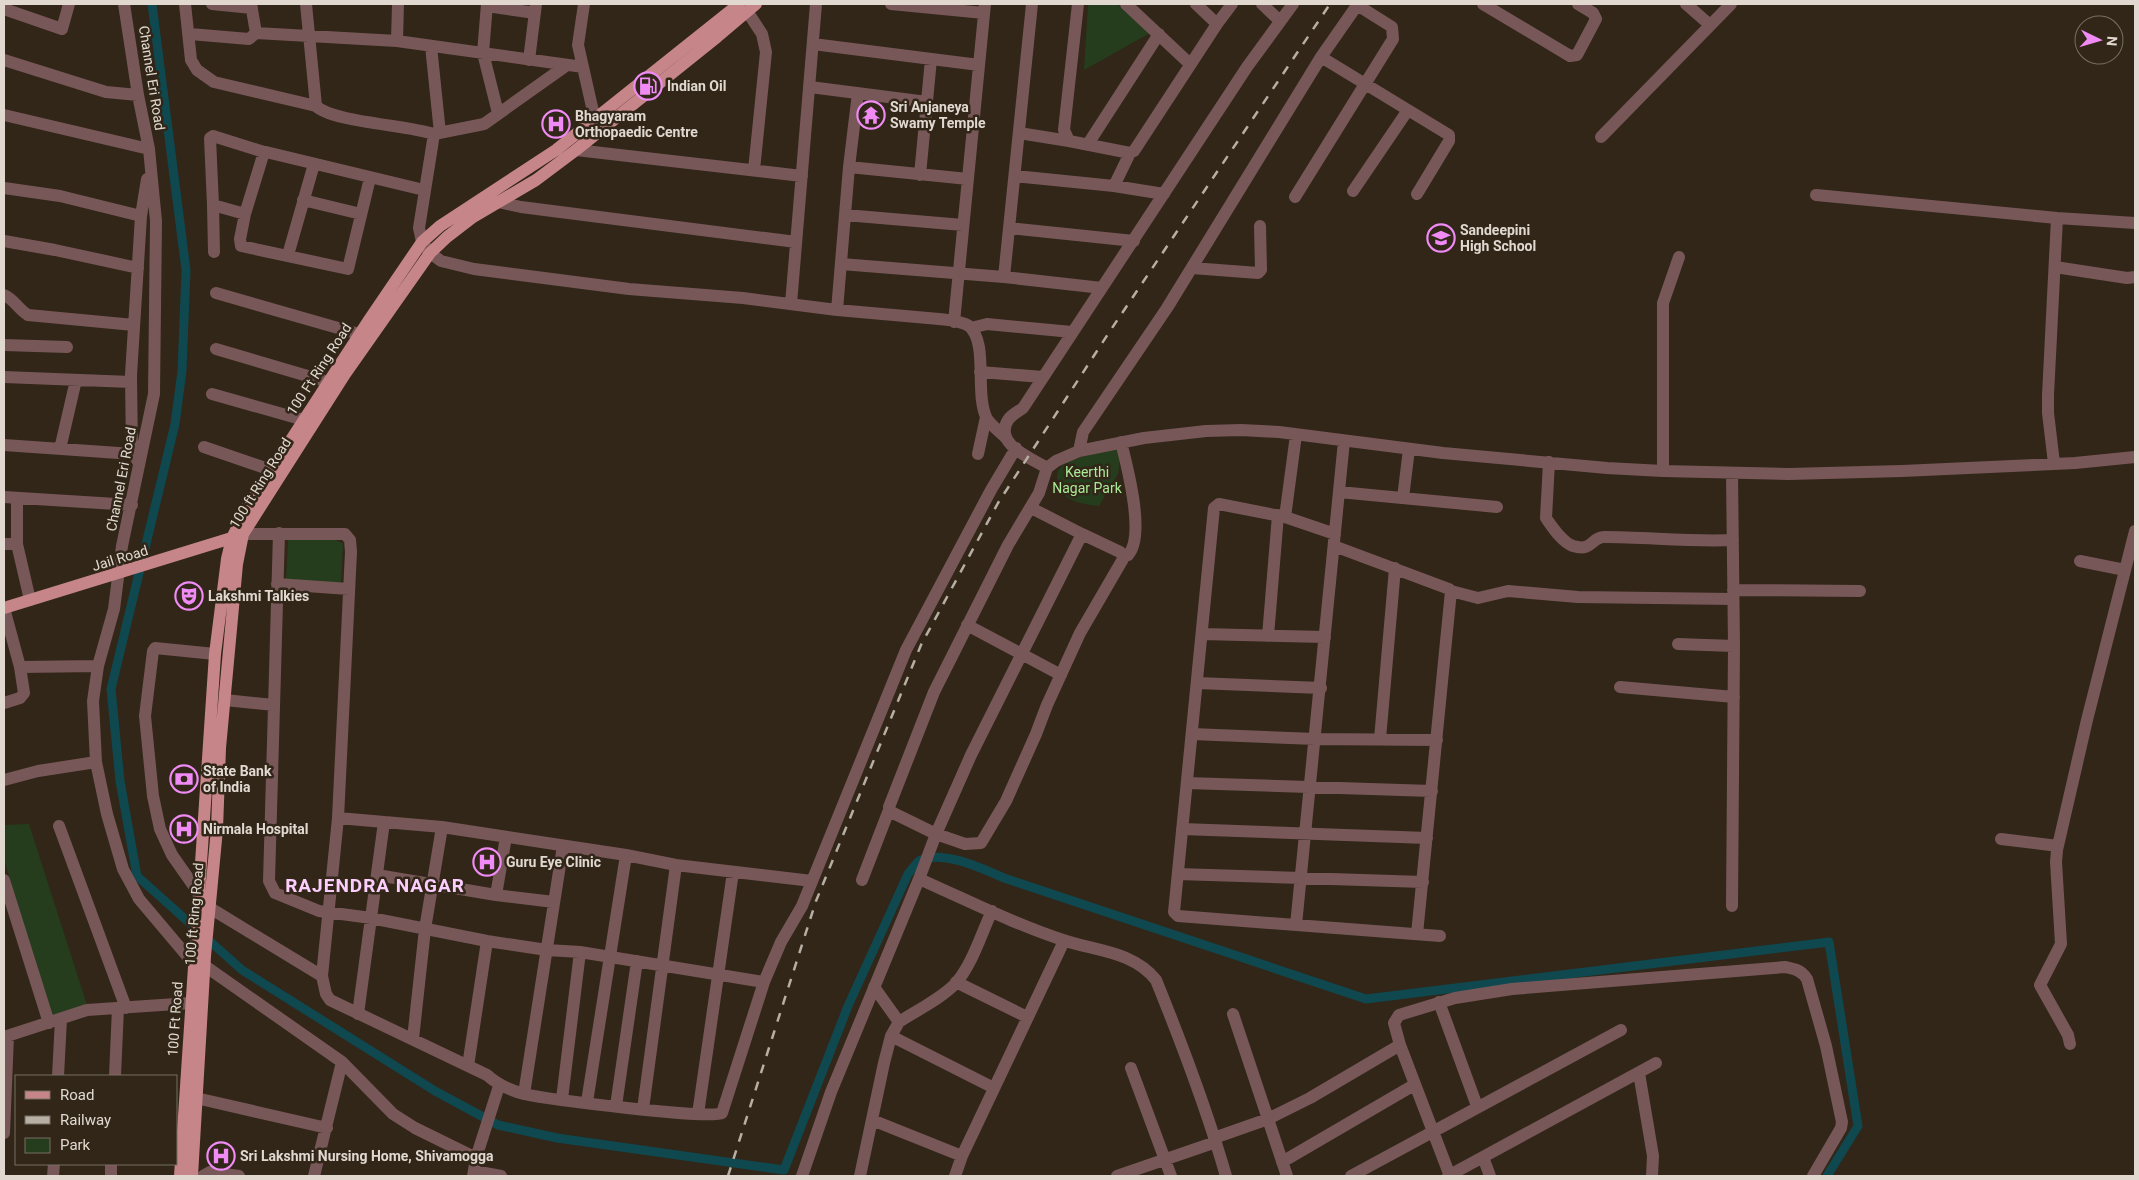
<svg xmlns="http://www.w3.org/2000/svg" width="2139" height="1180" viewBox="0 0 2139 1180" font-family="Roboto,sans-serif">
<rect width="100%" height="100%" fill="#312618"/>
<!-- green -->
<path fill="#253d1d" d="M1088,4H1117L1152,32L1084,70Z
M1108,450H1121L1118,474L1099,506C1082,504 1058,501 1057,479C1057,476 1057,471 1060,468C1067,459 1096,453 1108,450Z
M288,540H335L343,543L341,584L286,580Z
M29,824L87,1005L51,1017L4,859V825Z"/>
<g fill="none" stroke-linecap="round" stroke-linejoin="round">
<!-- canal -->
<path stroke="#0f484f" stroke-width="9" d="M152,4L186,270L182,371L175,424L111,689L120,781L137,876L242,970L435,1091L498,1125L557,1138L784,1170L848,1006L908,874C912,870 916,862 921,860C944,850 983,869 1004,878L1366,999L1829,942L1858,1126L1827,1176"/>
<!-- minor -->
<path stroke="#785759" stroke-width="12" d="M124,4L138,95L149,149L156,221L154,394L122,546L114,609L98,666L93,701L96,762L107,814L123,869L139,899L193,963L205,966L342,1062L314,1176
M185,4L191,60L197,70L214,82L316,106
M212,4L252,8
M251,4L256,33
M306,4L316,106C332,122 407,125 434,134L419,228L422,242L430,253L441,261L474,269L629,289L743,298L837,310L939,319C948,320 962,321 969,326C989,343 974,394 987,419C992,426 1000,432 1006,438
M487,4L483,53L498,113
M584,4L578,45L597,129
M891,4L984,13
M1078,4L1064,130L1069,141L1130,153L1134,151L1217,24L1196,4
M1126,4L1190,64
M1262,4L1280,21
M1483,4L1570,56L1577,55L1596,19L1593,13L1578,4
M1686,4L1710,25
M487,6L535,13
M4,9L62,29L69,4
M747,11L762,34L766,52L754,170
M1217,24L1232,4
M190,34L249,39L256,33L397,41L583,67
M397,41L398,4
M813,44L979,65
M431,46L440,133
M1321,57L1449,135V141L1417,194
M4,60L106,92L138,95
M529,60L536,4
M810,87L927,102
M4,115L149,149
M1019,133L1069,141
M434,134L484,124L567,65
M1601,137L1731,4
M1088,144L1159,34
M576,150L802,176
M264,152L245,214L213,205L210,138L213,136L264,152H266L424,190
M849,167L968,179
M920,175L931,59
M1015,176L1114,186L1164,194
M1114,186L1130,153
M4,188L60,196L141,216L131,375L132,452L139,463
M1353,191L1408,110
M1816,195L2057,218L2135,223
M1295,197L1393,39L1392,27L1357,5
M303,200L361,214
M498,202L521,207L796,242
M213,205L214,252
M245,214L240,239L241,246L348,269L370,178
M845,215L963,225
M141,216L147,179
M1009,228L1134,241
M4,241L55,250L138,268
M288,255L314,164
M841,264L1004,277L1102,288
M2055,267L2127,278L2135,277
M1192,268L1258,273L1261,270L1260,226
M1004,277L1032,4
M216,293L359,334
M4,295C14,299 18,309 28,315L134,325
M791,304L816,4
M837,310L849,167L858,93
M954,322L985,4
M971,328L987,324L1072,332
M4,345L67,347
M216,349L328,382
M980,372L1043,377
M4,377L131,382
M212,394L304,420
M1121,442C1127,466 1146,536 1128,555L1123,556
M4,445L133,454
M204,447L271,470
M60,449L76,380
M1079,451L1083,432L1167,308L1321,57L1358,4
M978,454L986,417
M1549,462L1546,518C1552,527 1562,542 1573,546C1593,552 1591,537 1604,537C1647,537 1690,542 1733,540
M2054,463L2048,413V395L2057,218
M1047,468C1031,458 993,444 1008,420C1011,415 1019,411 1023,408L1247,67L1293,4
M1663,471V303L1679,257
M1732,473L1734,646L1732,906
M1339,492L1497,507
M4,497L132,505
M1403,498L1409,449
M1031,508L1082,534L971,755L936,834L965,844L981,843L1006,801L1036,734L1047,705L1080,633L1123,559V556L1120,552L1082,534
M1285,517L1296,435
M279,533L269,881L275,893L319,911L371,918L487,941L547,950L580,952L764,982
M243,534H345L350,540L351,552L338,818L442,827L626,855L676,865L812,881
M1335,534L1285,517L1219,504L1214,508L1174,912L1178,916L1440,936
M4,544H17L30,600
M17,544V498
M1334,546L1449,589L1451,591L1417,934
M2080,561L2125,570
M277,584L349,589
M1733,590L1860,591
M1451,591L1478,598L1508,591L1578,597L1733,599
M967,625L1061,675
M1202,634L1325,637
M1268,636L1278,515
M1678,644L1734,646
M20,667L98,666
M1197,683L1321,688
M1620,687L1734,697
M225,700L274,705
M4,703L20,698L24,693L20,667L4,608
M1192,734L1316,739L1437,740
M1380,739L1395,568
M4,780L38,771L96,762
M1187,783L1432,791
M59,826L126,1008
M1182,829L1427,838
M2001,839L2058,846
M1178,874L1423,882
M377,875L496,895L554,902
M919,879C967,900 1014,924 1063,940C1095,951 1133,951 1156,980C1182,1044 1207,1110 1226,1176
M4,880L49,1023
M862,880L889,810
M198,892L172,855L160,829L153,796L145,716L153,651L155,648L215,654
M496,895L506,837
M200,906L210,908L322,976L338,818
M1296,925L1344,441
M322,976L326,994L330,1000L487,1075C498,1085 509,1090 524,1094C547,1099 710,1120 722,1113L764,982L781,942L802,906L906,650L991,490L1016,448
M956,982L1027,1017
M874,987L899,1022
M1439,1002L1477,1106
M358,1014L384,822
M1233,1014L1287,1176
M891,1036L994,1088
M4,1037L87,1010L191,1003
M413,1039L425,929L442,827
M2070,1044L2068,1035L2040,985L2061,944L2056,862L2057,850L2087,720L2135,531
M342,1062L393,1114L415,1128L476,1158
M468,1066L487,941
M1131,1068L1171,1176
M1639,1073L1653,1156L1652,1176
M58,1076L61,1019
M115,1076L118,1008
M524,1094L563,846
M196,1098L327,1128
M562,1099L580,952
M587,1102L626,855
M616,1106L637,961
M643,1109L676,865
M698,1114L733,872
M872,1120L962,1156
M4,1133L8,1036
M1214,1138L1268,1119L1310,1098L1400,1045
M1483,1157L1490,1176
M1282,1162L1414,1085
M474,1171L501,1176
M53,1176L54,1164
M111,1176V1164
M203,1176L210,1172L239,1176
M473,1176L476,1158L499,1086
M802,1176L831,1092L919,879L936,834L891,812L889,807L934,692L1008,545L1039,493L1047,468L1056,461L1079,451L1144,438L1206,431L1241,430L1279,432L1443,453L1607,468L1663,471L1789,474L1902,471L2075,463L2135,457
M860,1176L884,1063L891,1036L899,1022C917,1010 941,999 956,983C973,963 981,934 992,911
M955,1176L962,1156L1064,941
M1117,1176L1216,1142
M1351,1176L1621,1030
M1448,1176L1656,1063
M1450,1176L1400,1045L1394,1023L1399,1015L1455,998L1512,989L1785,967C1795,969 1801,970 1807,979L1826,1046L1842,1122L1841,1128L1813,1176"/>
<!-- major -->
<path stroke="#c68588" stroke-width="12" d="M4,608L238,536
M180,1176L215,654L227,559L232,538L248,506L369,320L422,242L440,226L556,150L739,4
M192,1176L205,956L217,829L220,748L237,564L243,534L345,374L430,253L447,237L473,217L536,180L576,150L717,37L756,4"/>
<!-- rail -->
<path stroke="#b7aea4" stroke-width="2.5" stroke-dasharray="9 9" stroke-linecap="butt" d="M728,1176L816,901L921,645L998,503L1110,331L1330,4"/>
</g>
<!-- icons -->
<defs>
<g id="fuel-ring" transform="scale(1.4375)"><circle r="9.5" fill="#312618" stroke="#f08bf5" stroke-width="1.5"/><path d="M-5.5-6h7V0h2V4h1.3V-2.5L3-4.5l.8-.8L6-3V5H2.5V1h-1V6h-7ZM-4.2-4.7v3.2H.2V-4.7Z" fill="#f08bf5"/></g>
<g id="temple-ring" transform="scale(1.4375)"><circle r="9.5" fill="#312618" stroke="#f08bf5" stroke-width="1.5"/><path d="M0-6L5-2H3V0L6.5 2.5H4V6H1.5V3h-3V6H-4V2.5H-6.5L-3 0V-2H-5Z" fill="#f08bf5"/></g>
<g id="hospital-ring" transform="scale(1.4375)"><circle r="9.5" fill="#312618" stroke="#f08bf5" stroke-width="1.5"/><path d="M-5-5h3v3.5h4V-5h3V5h-3V1.5h-4V5h-3Z" fill="#f08bf5"/></g>
<g id="school-ring" transform="scale(1.4375)"><circle r="9.5" fill="#312618" stroke="#f08bf5" stroke-width="1.5"/><path d="M0-5L7-2L0 1L-7-2ZM-4 1L0 2.5L4 1V4Q0 6-4 4Z" fill="#f08bf5"/></g>
<g id="theatre-ring" transform="scale(1.4375)"><circle r="9.5" fill="#312618" stroke="#f08bf5" stroke-width="1.5"/><path d="M-5-5.5Q0-4 5-5.5V0Q5 5 0 6Q-5 5-5 0ZM-3.3-2.5H-1v1.5H-3.3ZM1-2.5H3.3v1.5H1ZM-2.8 1Q0 5.5 2.8 1Z" fill="#f08bf5"/></g>
<g id="bank-ring" transform="scale(1.4375)"><circle r="9.5" fill="#312618" stroke="#f08bf5" stroke-width="1.5"/><path d="M-6-4H6V4H-6ZM0-2.3a2.3 2.3 0 1 0 0 4.6a2.3 2.3 0 1 0 0-4.6Z" fill="#f08bf5"/></g>
</defs>
<g fill-rule="evenodd">
<use href="#fuel-ring" x="648" y="86"/>
<use href="#temple-ring" x="871" y="115"/>
<use href="#hospital-ring" x="556" y="124"/>
<use href="#school-ring" x="1441" y="238"/>
<use href="#theatre-ring" x="189" y="596"/>
<use href="#bank-ring" x="184" y="779"/>
<use href="#hospital-ring" x="184" y="829"/>
<use href="#hospital-ring" x="487" y="862"/>
<use href="#hospital-ring" x="221" y="1156"/>
</g>
<g text-anchor="middle" dominant-baseline="central" stroke-width="5" stroke-linejoin="round" paint-order="stroke">
<!-- street labels -->
<g font-size="14" fill="#e1d9d0" stroke="#312618">
<text transform="translate(152 78) rotate(81)">Channel Eri Road</text>
<text transform="translate(319 369) rotate(-57)">100 Ft Ring Road</text>
<text transform="translate(121 479) rotate(-79)">Channel Eri Road</text>
<text transform="translate(260 483) rotate(-58)">100 ft Ring Road</text>
<text transform="translate(120 558) rotate(-17)">Jail Road</text>
<text transform="translate(194 914) rotate(-85)">100 ft Ring Road</text>
<text transform="translate(175 1019) rotate(-86)">100 Ft Road</text>
</g>
<!-- poi labels -->
<g font-size="14" font-weight="bold" fill="#e1d9d0" stroke="#312618" text-anchor="start">
<text x="667" y="86">Indian Oil</text>
<text x="890" y="107">Sri Anjaneya<tspan x="890" dy="16">Swamy Temple</tspan></text>
<text x="575" y="116">Bhagyaram<tspan x="575" dy="16">Orthopaedic Centre</tspan></text>
<text x="1460" y="230">Sandeepini<tspan x="1460" dy="16">High School</tspan></text>
<text x="208" y="596">Lakshmi Talkies</text>
<text x="203" y="771">State Bank<tspan x="203" dy="16">of India</tspan></text>
<text x="203" y="829">Nirmala Hospital</text>
<text x="506" y="862">Guru Eye Clinic</text>
<text x="240" y="1156">Sri Lakshmi Nursing Home, Shivamogga</text>
</g>
<!-- park labels -->
<g font-size="14" fill="#abe997" stroke="#312618">
<text x="1087" y="472">Keerthi<tspan x="1087" dy="16">Nagar Park</tspan></text>
</g>
<!-- district labels -->
<g font-size="19" font-weight="bold" letter-spacing="1" fill="#fccefd" stroke="#312618">
<text x="375" y="885">RAJENDRA NAGAR</text>
</g>
</g>
<!-- border -->
<rect width="2139" height="1180" fill="none" stroke="#e1d9d0" stroke-width="10"/>
<!-- legend -->
<rect x="15" y="1075" width="162" height="90" fill="#312618" stroke="#776e62"/>
<rect x="25" y="1091" width="25" height="8" fill="#c68588" stroke="#776e62"/>
<text x="60" y="1100" font-size="15" fill="#e1d9d0">Road</text>
<rect x="25" y="1116" width="25" height="8" fill="#b7aea4" stroke="#776e62"/>
<text x="60" y="1125" font-size="15" fill="#e1d9d0">Railway</text>
<rect x="25" y="1138" width="25" height="15" fill="#253d1d" stroke="#776e62"/>
<text x="60" y="1150" font-size="15" fill="#e1d9d0">Park</text>
<!-- north arrow -->
<g transform="translate(2099 40) rotate(95)"><circle r="24" fill="#312618" stroke="#776e62"/>
<path d="M0-4L9 19L0 12L-9 19Z" fill="#f08bf5"/>
<text y="-8" font-size="14" font-weight="bold" text-anchor="middle" fill="#e1d9d0">N</text>
</g>
</svg>
